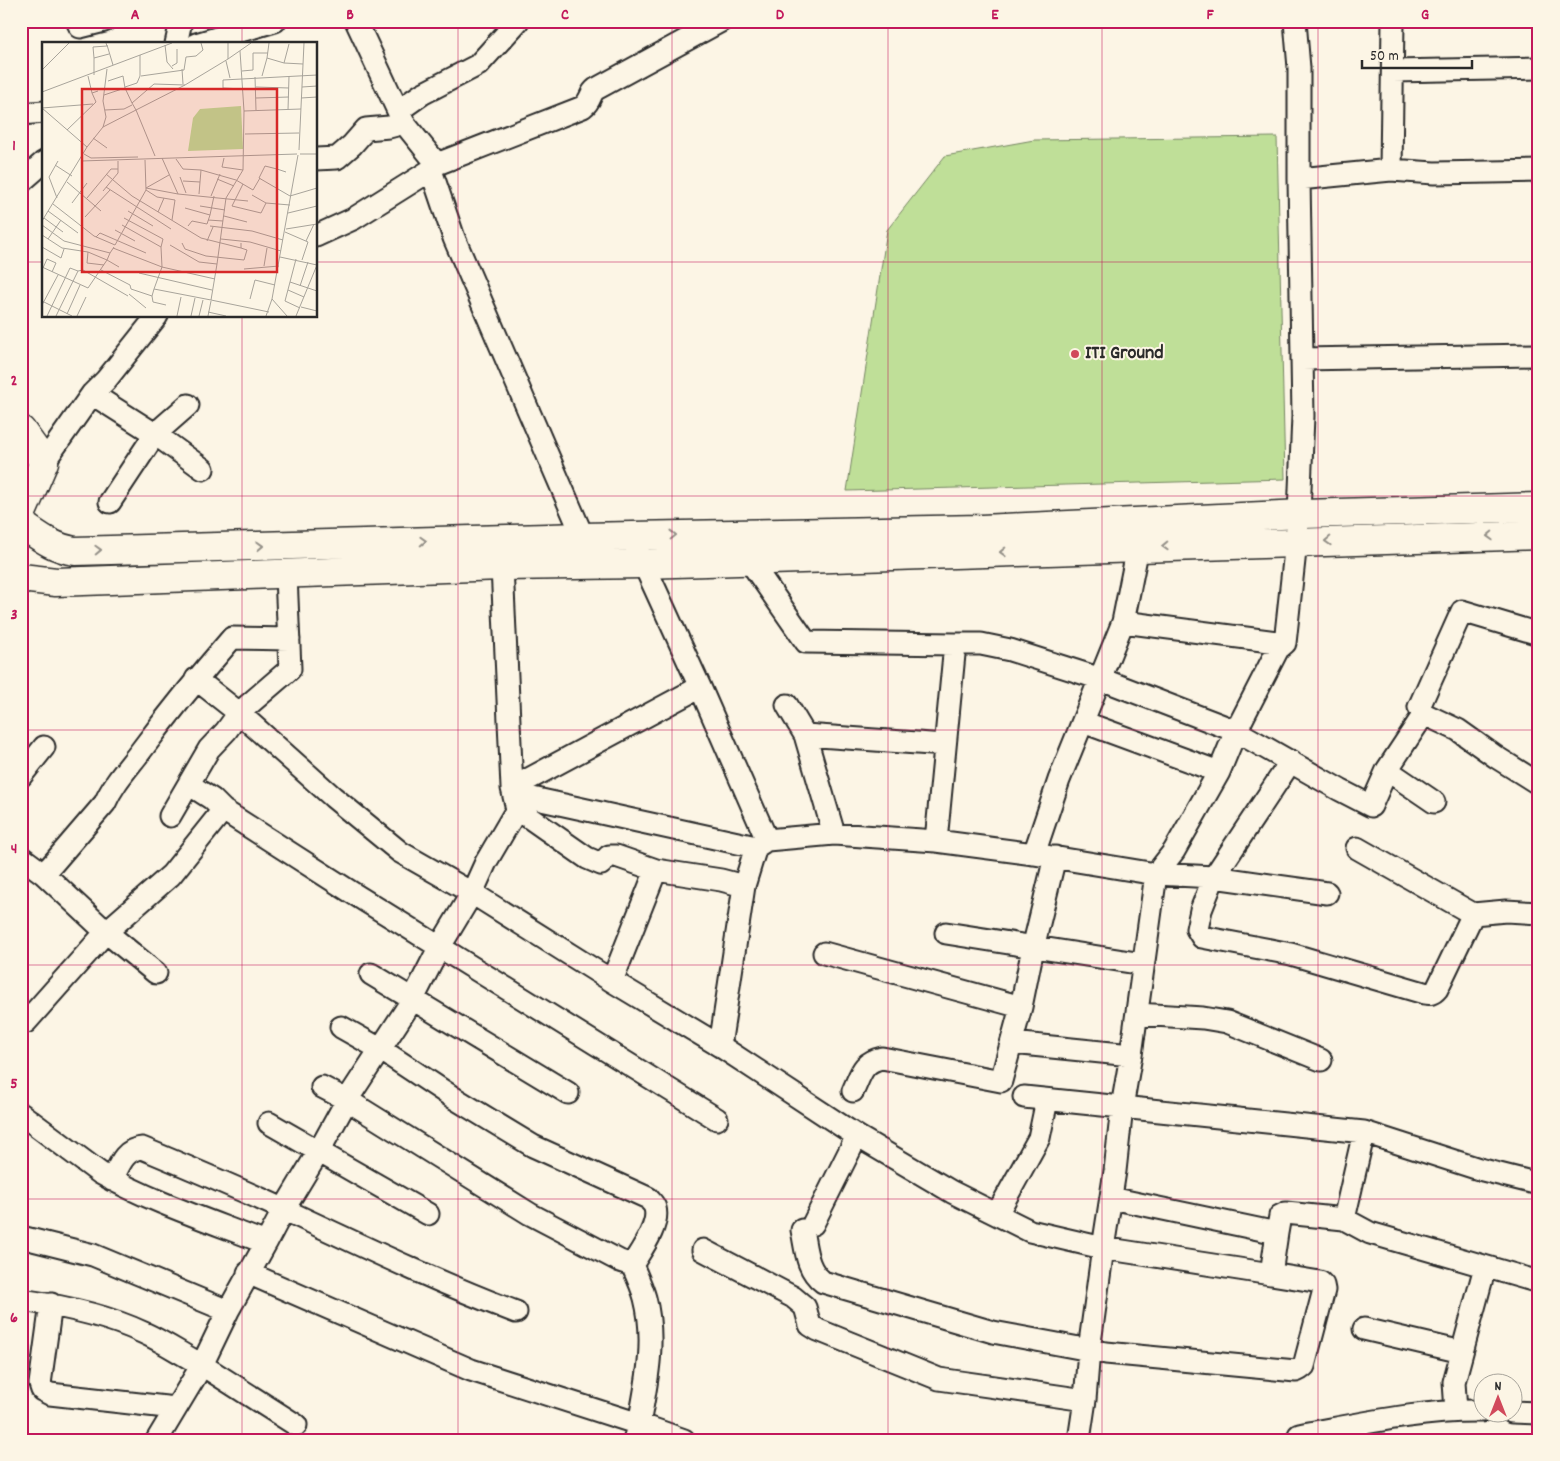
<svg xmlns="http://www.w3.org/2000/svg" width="1560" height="1461" viewBox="0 0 1560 1461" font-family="Dekko,sans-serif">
<rect width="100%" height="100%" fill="#fcf5e5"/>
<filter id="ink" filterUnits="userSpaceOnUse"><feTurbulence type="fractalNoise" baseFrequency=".02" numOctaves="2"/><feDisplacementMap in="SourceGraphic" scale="10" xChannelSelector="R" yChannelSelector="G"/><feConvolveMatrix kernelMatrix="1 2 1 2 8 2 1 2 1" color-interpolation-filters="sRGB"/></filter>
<g filter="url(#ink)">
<!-- green -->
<path fill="#bfdf98" stroke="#758562" d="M1277,137L1285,479L847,491L887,230L945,156L1034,140Z"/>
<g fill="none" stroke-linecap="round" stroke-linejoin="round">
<!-- minor casing -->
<g stroke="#2b2b2b" stroke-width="25">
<path id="minor" d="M77,21L80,27L104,21
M356,21L398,111
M1295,21L1299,68V179L1391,170L1434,173L1539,171
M176,44L181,21
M196,44L275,21
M1393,71L1539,68
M21,114L44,112
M316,159L337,158L352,145L366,129L389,127L404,123
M437,164L583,107C592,100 589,94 596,89L721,21
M431,170L454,238L583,537
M1391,170L1393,21
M21,182L44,162
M316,236L353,219L431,170L437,164L404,123L398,111L422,94L478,65L518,21
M1302,359L1539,355
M92,394L155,434L203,469
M44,462L92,394L106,380L157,316
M110,502L155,434L188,405
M631,536L700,687L767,840L834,834L936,841L1034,854L1156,874L1214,877L1327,893
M1138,547L1123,622L1285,643L1299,514L1303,416L1299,179
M749,560L806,642L955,644L936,841
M1539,634L1462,611L1419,707L1424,714L1458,730L1496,757L1539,784
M955,644H981L1010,650L1101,679L1236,731L1340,790L1371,806L1387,770L1424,714
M196,679L239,713L333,797L400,852L472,893L612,981L720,1046L857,1136L952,1192L1030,1231L1103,1248L1271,1274L1277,1233
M787,705L805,735L834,834
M1083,722L1219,772
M805,735L945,745
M1291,761L1214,877L1201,910L1197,929L1202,937L1291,954L1424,993C1430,994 1433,994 1437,989L1473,914
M1387,770L1434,802
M21,776L44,747
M190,785L212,799L223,810L351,892L717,1119
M512,788L700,687
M514,794L756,847L767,840
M517,809L587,858L601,864L609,856H616L656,870L721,880L744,886
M170,816L209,749L226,731L239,713L290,669L286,575
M1357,848L1473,914L1506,911L1539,913
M1034,854L1059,780L1123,622
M21,857L44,874L106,932L156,973
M44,874L105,803C113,784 127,769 140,752C169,713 200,675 232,638L289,639
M946,933L1143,964
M824,953L1021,1007L1033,948L1055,857
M371,974L568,1093
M612,981L656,870
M1137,1014L1203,1018L1227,1022L1321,1060
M26,1022L106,932L171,875L223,810
M341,1027L380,1049L454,1098L533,1146L648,1198C650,1201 654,1204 655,1208C660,1225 641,1250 632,1265
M1012,1043L1131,1055
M720,1046L744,886L756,847
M853,1091C861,1074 862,1062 882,1058L1001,1081L1021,1007
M1024,1097L1364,1132L1479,1169L1539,1184
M21,1114L100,1173C152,1202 210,1221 266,1243L284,1209L319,1151L347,1100L413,999L439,948L472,893L486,862L517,809L512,788L502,566
M269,1123L428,1214
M112,1180C119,1166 124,1149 142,1148C190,1168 238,1188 285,1210C362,1246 437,1282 516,1312
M1111,1198L1277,1233L1280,1216L1286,1213L1344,1219L1370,1233L1539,1282
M997,1214L1039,1138L1047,1100
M1344,1219L1364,1132
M813,1224L857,1136
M802,1230C806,1249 806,1269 823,1282L993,1332L1106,1353L1296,1371L1300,1369L1304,1366L1324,1290L1323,1285L1320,1282L1271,1274
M21,1237L93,1255L228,1311L266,1243
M703,1250L793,1297L805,1307L810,1325L818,1330L939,1379L1085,1400L1079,1440
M248,1273L471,1370L639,1424C647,1382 656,1340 645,1298C642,1287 637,1276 632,1265L620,1261L530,1214L347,1100L322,1087
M21,1300C63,1306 106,1315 144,1333C164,1342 183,1355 202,1365L228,1311
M51,1304L40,1384L42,1390L50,1394L175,1408
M1364,1329L1462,1352
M1085,1400L1089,1350L1103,1248L1115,1171L1122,1107L1131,1055L1156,874L1174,851L1219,772L1236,731L1278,649L1285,643
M1456,1411L1454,1382L1485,1267
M1512,1412L1539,1413
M1299,1435C1360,1424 1421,1410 1482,1411
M157,1440L202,1365L296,1425
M634,1440L639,1424L684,1440"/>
</g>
<!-- major casing -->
<g stroke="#2b2b2b" stroke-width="31">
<path id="major" d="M21,430L44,462L21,515
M21,524C39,536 53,548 75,551L583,537L981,529L1303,514L1539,507
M21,578L56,582L502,566L644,564L1539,535"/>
</g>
<!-- minor -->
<use href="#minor" stroke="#fcf5e5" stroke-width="21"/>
<!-- major -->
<use href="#major" stroke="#fcf5e5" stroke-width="28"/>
</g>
<!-- one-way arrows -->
<defs><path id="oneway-chevron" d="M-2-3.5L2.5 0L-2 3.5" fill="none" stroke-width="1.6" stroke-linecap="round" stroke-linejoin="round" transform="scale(1.25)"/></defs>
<g stroke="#949088">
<use href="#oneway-chevron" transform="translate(673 535) rotate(-1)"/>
<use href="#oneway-chevron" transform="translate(1490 536) rotate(178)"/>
<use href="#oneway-chevron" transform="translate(423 541) rotate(-2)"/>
<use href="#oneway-chevron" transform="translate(1328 541) rotate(178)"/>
<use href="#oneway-chevron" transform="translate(260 546) rotate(-2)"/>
<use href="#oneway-chevron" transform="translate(1165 546) rotate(178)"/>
<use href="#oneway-chevron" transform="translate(98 550) rotate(-2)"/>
<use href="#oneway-chevron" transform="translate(1003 552) rotate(178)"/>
</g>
</g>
<!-- grid -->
<path fill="none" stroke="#c2185b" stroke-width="1" stroke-opacity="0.55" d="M242,21V44M458,21V1440M672,21V1440M888,21V1440M1102,21V1440M1318,21V1440M21,262H44M316,262H1539M242,316V1440M21,496H1539M21,730H1539M21,965H1539M21,1199H1539"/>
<!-- markers -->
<circle fill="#d1495b" stroke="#fcf5e5" stroke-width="2" cx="1075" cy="354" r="5"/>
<g text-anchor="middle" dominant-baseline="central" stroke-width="4" stroke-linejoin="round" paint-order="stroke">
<!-- poi labels -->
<g font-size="20" font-weight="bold" fill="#2b2b2b" stroke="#fcf5e5" text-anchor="start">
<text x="1085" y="354">ITI Ground</text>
</g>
</g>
<!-- overview -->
<g transform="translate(42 42)">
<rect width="275" height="275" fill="#fcf5e5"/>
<path d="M199,64L201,107L146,109L151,76L158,67Z" fill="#bfdf98"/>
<path fill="none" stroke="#a8a49b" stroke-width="1" d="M186,1V17L209,1M227,1L225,16L242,21M247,2L242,21L261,22M65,3L71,23M123,3L125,20L131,27M198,9L202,69L259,67M52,16L51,5L65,4L64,1M184,19L188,36M130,24L135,21V7M140,27L141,42M0,28L27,1M200,29L211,28V11H226M52,33V16L67,12M46,34L50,51L56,49M99,34L142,28L144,15L154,14L161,8L159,1M220,34L225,16M213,35L214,68M83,45L95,41L98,34V13M214,45L247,46M260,45L275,44M83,46L90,61M201,47L181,46V38L275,33M0,50L130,1M62,53L83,46L81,34L66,39M214,56L247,55M259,56L275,55M0,66L51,62M0,66L45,105L0,179M63,68L82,67L90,63M94,68L143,43M94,68L113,114M246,68L247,34M61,85L64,75L61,59L65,27M25,88L54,60L50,51M203,92L257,91M51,96L65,106M45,105L61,85L94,68L90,61L112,42L143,43L186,17M257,108L262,1M42,112L49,116L96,115M258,112H275M235,114V127L244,130M120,116L136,152L206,159M182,116L180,125L201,128L202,69M134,117L141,127L159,128L157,152M39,119L255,112M13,123L30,134M235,127L223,124L217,136L248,154L275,146M159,128L194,138L211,148L218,136M64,132L90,154L159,196L199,206V201M138,135L144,151M175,137L192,144M141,139L158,140M25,140L59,169M201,142L190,164L219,171L224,161M64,145L129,187M104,146L136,152M104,146L127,133M104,148L115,155L133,158M61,149L76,131V119M210,153L224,161L248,163M169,154L178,132M15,156L7,135L16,119M45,156L69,127H76M30,161L45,141M11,162L52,194L73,203L104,148L103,118M158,164L183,168M143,166L168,173L172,154M6,169L36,191M86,169L111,184M116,170L122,156M246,171L275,164M182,174L205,180M43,175L68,148M2,176L21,190M82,176L121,197L119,205M130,178L133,158M166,178L181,179M0,183L22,199L68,211L72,205M146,184L150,179L165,182L168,173M168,184L210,189L241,198M244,187L275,182M73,188L93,199M243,190L266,200L260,218M0,193L20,206L46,210L65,218L68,211M54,195L58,191L104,211M6,197L19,178M179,197L208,200L239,209M165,199L171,185M264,199L272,182M140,201L143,207L164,214L202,218L205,208L199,206M128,203L157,220L175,222L169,258L227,270M0,205L19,216L22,207M71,206L120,225L119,205L80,183M46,210L45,221L62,223M238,215L275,223M254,217L248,240L275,249M175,222L184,156L201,128M222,224L225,206M0,225L46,246L65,218L77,225M1,226L5,217L14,221L10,230M202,227L237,224M59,228L88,243L89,247L110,254L112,247M36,229L41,228L86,254M97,231L170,248M248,240L243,259L258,266M258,244L266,220M246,248L262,255M87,252L104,266M110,254L111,260L124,263M208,257L213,238L233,243M230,257L245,274M169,258L112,247L120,225L173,237M0,259L30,274M0,263L16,233M259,265L275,269M166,270L184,274M25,272L38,243M5,274L28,226L36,229L14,274M35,274L44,255M135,274L139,255M149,274L153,256M157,274L161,258M166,274L169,259M224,274L230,257L256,113M254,274L275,223"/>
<path fill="#d62828" fill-opacity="0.15" stroke="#d62828" stroke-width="2.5" d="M40,47H235V230H40Z"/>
<rect width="275" height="275" fill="none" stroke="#2b2b2b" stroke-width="2.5"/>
</g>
<!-- margin -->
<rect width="1560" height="1461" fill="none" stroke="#fcf5e5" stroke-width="55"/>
<!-- north arrow -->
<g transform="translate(1498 1398)"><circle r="24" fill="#fcf5e5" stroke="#a8a49b"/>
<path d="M0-4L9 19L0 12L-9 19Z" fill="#d1495b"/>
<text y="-8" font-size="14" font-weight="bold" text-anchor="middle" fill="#2b2b2b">N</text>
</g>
<!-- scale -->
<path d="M1362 60v8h110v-8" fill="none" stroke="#2b2b2b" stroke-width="2.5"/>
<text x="1370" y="60" font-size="15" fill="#2b2b2b" stroke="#fcf5e5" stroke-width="4" paint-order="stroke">50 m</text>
<rect x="28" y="28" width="1504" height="1406" fill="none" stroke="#c2185b" stroke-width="2"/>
<g font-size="16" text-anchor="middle" font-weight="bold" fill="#c2185b">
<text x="135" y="19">A</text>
<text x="350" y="19">B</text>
<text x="565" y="19">C</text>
<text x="780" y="19">D</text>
<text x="995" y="19">E</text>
<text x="1210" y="19">F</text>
<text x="1425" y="19">G</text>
<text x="14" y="150">1</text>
<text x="14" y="385">2</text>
<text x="14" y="619">3</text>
<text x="14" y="853">4</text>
<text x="14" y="1088">5</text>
<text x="14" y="1322">6</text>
</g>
</svg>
